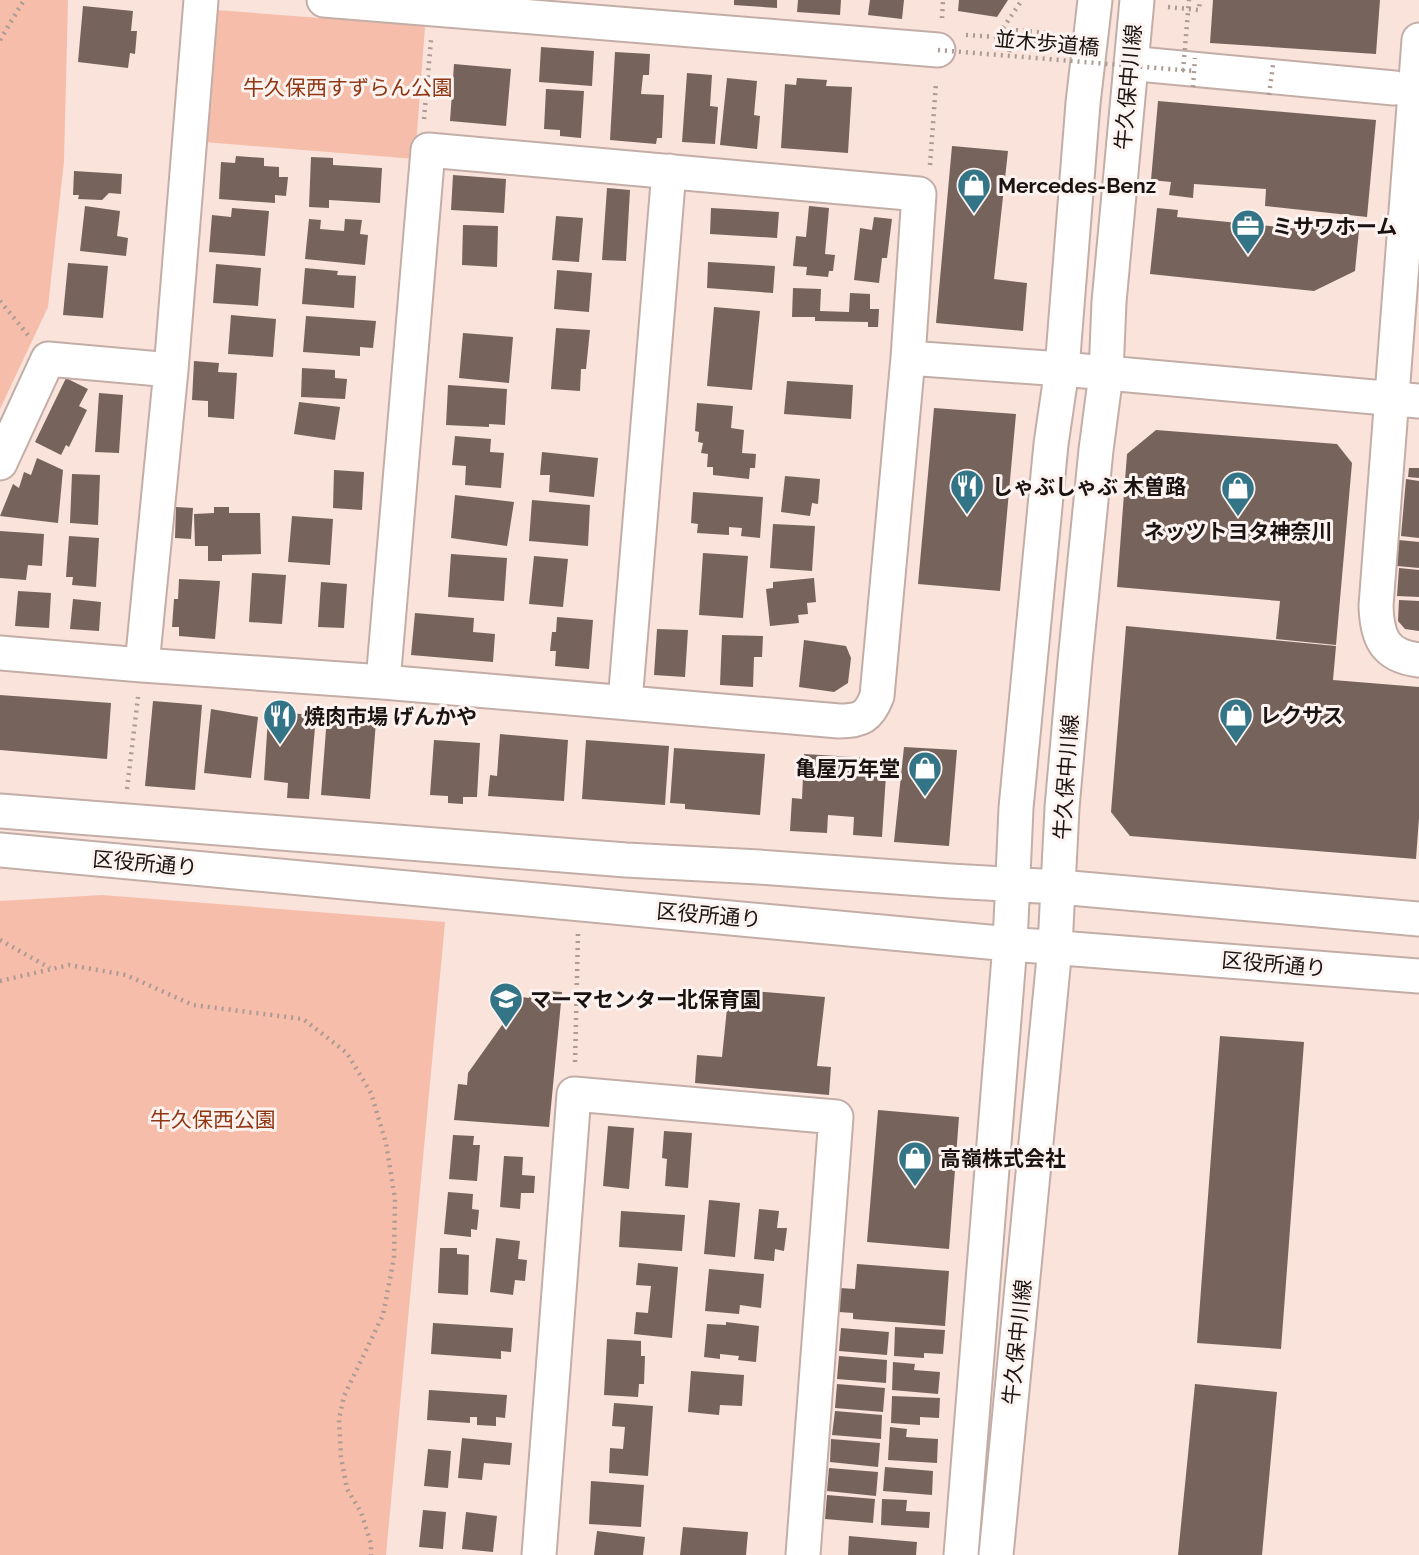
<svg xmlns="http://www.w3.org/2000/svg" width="1419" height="1555" viewBox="0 0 1419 1555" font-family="Raleway,'Noto Sans JP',sans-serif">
<rect width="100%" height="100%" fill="#f9e3db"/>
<!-- green -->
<path fill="#f6bdaa" d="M0,0H68L64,161L48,307L0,409Z
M216,10L425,26L415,159L204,142Z
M102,895L445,922L386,1555H0V901Z"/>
<!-- building -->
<path fill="#76635c" d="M734,0H777V8L734,5Z
M798,0H841L840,15L797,12Z
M870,0H904L902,19L868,15Z
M959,0H1008L997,17L958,11Z
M1213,0H1380L1376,54L1210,43Z
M83,6L133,11L131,31H137L135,54L130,53L128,68L78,62Z
M541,47L594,51L592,86L539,82Z
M615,52L650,54L649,75H643L641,94L664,95L662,138H657L656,144L610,140Z
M454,64L511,69L506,126L450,121Z
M687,73L712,75L710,106L718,107L715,144L682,142Z
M727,78L757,81L754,115L760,116L757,149L720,145Z
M797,78L827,80L826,86L852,87L848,153L781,148L785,84L796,85Z
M546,89L584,91L581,138L560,136V130L544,129Z
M1158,101L1376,120L1367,217L1265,206L1266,189L1194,184L1193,198L1169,195L1171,182L1151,180Z
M952,146L1008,151L994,279L1027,283L1023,331L936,323Z
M236,156L264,158V166L279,167V177H288L286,196L275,195V203L219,199L221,162L235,163Z
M311,157L333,158V165L382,168L380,203L329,200V208L309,207Z
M74,171L122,174L121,194L109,193L102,200L78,199L79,195H73Z
M453,175L506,179L504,213L451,210Z
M607,188L630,190L626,261L602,260Z
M85,206L120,211L117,236L128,238L126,256L80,251Z
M809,206L829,208L825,254L835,255L833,271H829L828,277L806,275L807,267L793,266L796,236L806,237Z
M232,208L269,211L265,256L209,252L212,215L231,217Z
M711,208L779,212L777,238L710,234Z
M1157,208L1178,210L1177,217L1311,230L1312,225L1359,230L1355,271L1314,291L1150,274Z
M556,216L583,218L579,262L552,260Z
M874,217L892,219L887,258H882L879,283L854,280L860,228L872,230Z
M309,219L321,220L320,229L344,231L345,219L362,220L360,234L368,235L365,265L305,259Z
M463,225L498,226L497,267L462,265Z
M708,262L775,266L773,293L707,288Z
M68,263L108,266L103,318L63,315Z
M216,264L261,268L258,306L213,303Z
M305,268L338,271L337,275L356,276L354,308L302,304Z
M557,270L592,273L589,312L554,309Z
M793,288L821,289L820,311L849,312L850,293L870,294V309H879L878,327H868V322L815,321V317H792Z
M714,307L760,311L752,390L707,386Z
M231,315L276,319L273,357L228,354Z
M306,316L376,321L373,348L360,347V356L303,352Z
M556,328L590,330L586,369H581L580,391L551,389Z
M463,333L513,337L509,383L459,378Z
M194,361L219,363L218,372L237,373L234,419L208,417V401L192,400Z
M302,368L335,370V378L347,379L345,399L301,397Z
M66,378L88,389L79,406L87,410L69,447L66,445L61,455L35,442Z
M787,381L853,385L851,419L784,414Z
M448,385L507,389L505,425L489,424V427L446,425Z
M99,393L123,395L119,453L95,452Z
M299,402L340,407L335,440L294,434Z
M697,403L733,406L731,428L744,430L742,453L756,454L755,468H750L749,479L713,475V467H707L708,454L701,453L703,443L698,442L699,432L695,431Z
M934,408L1016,414L1000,591L918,584Z
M1156,430L1337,444L1352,463L1336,645L1276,639L1280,601L1117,587L1127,454Z
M455,436L491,439L490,452L504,453L501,488L465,485L466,466L452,465Z
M542,452L598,458L594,497L549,492L550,475H540Z
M37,458L63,470L58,523L0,516L13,484L19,488L24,472L31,475Z
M1409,468H1419V478L1408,477Z
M334,470L364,472L362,510L333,508Z
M72,474L100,475L98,525L70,523Z
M785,476L820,479L818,504L812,503L810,516L781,512Z
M1406,479L1419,481V538L1401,536Z
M693,492L763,497L760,538L741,536L742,528L729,527V535L697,533L698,524L691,523Z
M455,495L514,502L507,546L451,538Z
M532,500L590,505L588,546L529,541Z
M176,507L193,508L191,539L175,538Z
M214,507H229V513H260L261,554L222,555V561H208V546H195L194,514L214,513Z
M292,516L333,519L330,565L288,562Z
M773,524L815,526L812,571L770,568Z
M0,531L44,534L42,566L28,565L26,580L0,578Z
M69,536L99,538L96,587L72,585L73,577H66Z
M1399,540L1419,542V568L1397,566Z
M703,553L748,556L743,618L699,615Z
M451,554L507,558L504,601L448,597Z
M534,556L568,559L563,607L529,604Z
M1399,568L1419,570V597L1397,596Z
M252,573L286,575L282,624L249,622Z
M814,578L816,602L807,603L808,614L798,615L799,623L770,626L766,589L773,588V582Z
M179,579L220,581L215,639L179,636V627H172L174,599H178Z
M321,582L347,584L344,628L318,627Z
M18,591L51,593L49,628L15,626Z
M73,599L101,602L99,631L70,629Z
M1399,600L1419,601V631L1405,629L1398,621Z
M415,613L474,618L473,632L495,634L493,662L411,655Z
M557,617L593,620L589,669L555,666L556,651H550L552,632H556Z
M1126,626L1336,646L1333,680L1419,687V818L1416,859L1130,836L1111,812Z
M657,629L688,630L685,677L654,675Z
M722,635L763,636L762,657H754L753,687L720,685Z
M804,640L846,646L851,658L848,683L834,692L799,687Z
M0,695L111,703L107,759L0,750Z
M153,701L202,705L195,790L145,786Z
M211,709L258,717L251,778L204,773Z
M286,713L316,715L309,799L287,798L288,783L264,780L268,717L285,719Z
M327,717L376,721L370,799L321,795Z
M500,734L568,740L564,801L488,796L490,775L497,776Z
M434,740L480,743L477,797H463V804L448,803V796L430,795Z
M586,740L669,746L665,805L582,799Z
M904,747L957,750L949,846L894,842Z
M674,748L765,754L760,815L685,809V804L670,803Z
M804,754L887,759L882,837L853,835L854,817L828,815L827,833L790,831L792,798L802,799Z
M729,989L825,997L817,1066L831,1067L829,1095L695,1083L697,1055L722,1057Z
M530,990L562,992L549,1127L454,1120L458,1084L467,1085L468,1073L522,997L529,998Z
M1220,1036L1304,1042L1281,1349L1197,1343Z
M878,1110L959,1117L949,1249L867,1242Z
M608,1126L634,1128L629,1189L603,1186Z
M664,1131L692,1133L688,1188L665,1186L667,1159L662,1158Z
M453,1135L474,1136L473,1145H480L477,1181L449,1179Z
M504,1156L523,1157L522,1175L535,1176L534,1193H521L520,1209L500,1207Z
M448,1192L473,1194L472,1209L479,1210L477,1230L471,1229V1237L444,1234Z
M709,1200L740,1203L735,1257L704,1254Z
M759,1209L779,1211L777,1228H787L784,1251L775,1249L774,1261L754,1259Z
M621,1211L685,1215L682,1251L619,1247Z
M496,1238L520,1241L518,1259L527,1260L525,1281L515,1280L513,1295L490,1292Z
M440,1248H457V1254L469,1255L468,1295L438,1293Z
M638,1263L678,1267L672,1338L634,1334L636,1312L648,1313L651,1286L636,1285Z
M857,1264L949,1271L945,1326L853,1319V1313L839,1312L840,1288L855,1289Z
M709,1269L764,1274L761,1308L740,1305L739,1314L705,1311Z
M726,1322L759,1326L756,1362L738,1360L739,1356L720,1354V1359L704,1357L707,1324L726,1325Z
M433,1323L513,1328L511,1352L501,1351V1359L431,1354Z
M895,1327L945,1330L943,1354L924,1353V1358L894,1356Z
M841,1328L889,1332L887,1355L839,1351Z
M607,1339L641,1341V1356H645L644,1384H639L638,1397L604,1395Z
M839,1356L887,1360L886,1383L837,1379Z
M893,1362L915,1364L914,1370L940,1372L938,1394L892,1390Z
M691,1371L744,1375L742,1406L720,1405L719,1415L688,1412Z
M837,1384L885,1388L883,1412L835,1408Z
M1195,1384L1277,1392L1262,1555H1178Z
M429,1390L507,1395L505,1418L496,1417V1426L477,1425V1417H470V1423L427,1420Z
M892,1396L940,1398L939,1418L920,1417V1425L891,1423Z
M614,1403L653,1406L648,1476L609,1473L610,1448L623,1449L625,1427L612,1426Z
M835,1411L882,1415L881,1439L832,1435Z
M890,1427L907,1429L906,1437L938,1439L937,1463L888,1460Z
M462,1438L512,1443L510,1465L484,1463L482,1480L458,1478Z
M831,1439L880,1443L878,1467L830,1462Z
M428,1449L451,1451L448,1488L424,1486Z
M885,1467L933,1471L932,1495L883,1491Z
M829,1468L878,1472L876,1496L827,1491Z
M591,1481L644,1485L641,1527L589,1524Z
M827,1495L875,1499L873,1523L825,1519Z
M882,1499L907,1500L906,1511L930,1512L929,1528L881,1525Z
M423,1510L446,1512L443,1549L419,1547Z
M466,1512L497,1516L493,1552L462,1549Z
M683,1527L748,1532L746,1555H680Z
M597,1531L645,1537L643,1555H594Z
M849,1536L917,1542L916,1555H848Z"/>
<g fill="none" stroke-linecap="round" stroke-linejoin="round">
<!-- minor casing -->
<g stroke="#c3aea7" stroke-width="37">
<path id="minor" d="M201,0L171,370L142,665L383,682L839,721C861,721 869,717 877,696L908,358L919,194L428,150L383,682
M324,0L938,50
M1419,40L1376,606C1377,637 1384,656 1419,660
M1149,65L1394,88
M908,358L1062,369L1419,401
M0,463L48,359L171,370
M0,653L142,665
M625,702L669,171
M0,811L626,860L759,867L950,881L1059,887L1419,919
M0,850L1010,944L1419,976
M539,1555L574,1094L836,1117L803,1555
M961,1555L1010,944L1016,808L1051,444L1062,369L1083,103L1095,0
M996,1555L1055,947L1062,808L1075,661L1096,450L1106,374L1109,302L1137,0"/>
</g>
<!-- path -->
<path stroke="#ac9b95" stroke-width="4.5" stroke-dasharray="2 5" stroke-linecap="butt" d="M1168,7L1199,10L1200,0
M942,18L943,0
M1002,29L1049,33L1050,42L1013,39L1008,56
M966,35L997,37L1022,0
M0,40L24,0
M424,119L431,40
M930,165L936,83
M0,301L28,335
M127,789L138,697
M0,940L50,968
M0,981L69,965L126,975L193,1005L303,1019L347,1053L371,1093L386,1143L395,1199L394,1258L383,1315L344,1396L339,1419L341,1457L347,1489L361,1512L371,1544V1555
M575,1062L578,934"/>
<!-- minor -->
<use href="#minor" stroke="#fff" stroke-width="33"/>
<!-- path-bridge -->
<path stroke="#ac9b95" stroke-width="4.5" stroke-dasharray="2 5" stroke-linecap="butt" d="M938,50L1194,71
M1183,71L1189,0
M1193,87L1195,58
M1269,95L1273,65"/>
</g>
<!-- icons -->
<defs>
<g id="shop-pin" transform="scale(1.75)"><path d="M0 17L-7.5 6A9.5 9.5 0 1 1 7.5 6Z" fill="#337587" stroke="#fcf3f0"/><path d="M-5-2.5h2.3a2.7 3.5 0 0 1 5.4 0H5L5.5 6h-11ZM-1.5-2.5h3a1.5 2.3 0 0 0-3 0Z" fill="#fff"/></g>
<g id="office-pin" transform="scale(1.75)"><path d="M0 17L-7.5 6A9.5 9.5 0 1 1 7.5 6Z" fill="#337587" stroke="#fcf3f0"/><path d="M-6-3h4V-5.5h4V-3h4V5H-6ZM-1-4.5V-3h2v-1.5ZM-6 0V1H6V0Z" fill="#fff"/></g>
<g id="restaurant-pin" transform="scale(1.75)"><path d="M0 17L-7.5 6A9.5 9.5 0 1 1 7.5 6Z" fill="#337587" stroke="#fcf3f0"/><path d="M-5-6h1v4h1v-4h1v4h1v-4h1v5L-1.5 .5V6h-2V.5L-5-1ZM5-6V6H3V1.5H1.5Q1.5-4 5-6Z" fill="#fff"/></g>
<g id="school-pin" transform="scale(1.75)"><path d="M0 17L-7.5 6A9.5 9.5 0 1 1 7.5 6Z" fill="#337587" stroke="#fcf3f0"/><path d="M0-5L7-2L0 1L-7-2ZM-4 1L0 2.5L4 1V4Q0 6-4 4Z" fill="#fff"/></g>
</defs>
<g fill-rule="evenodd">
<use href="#shop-pin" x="974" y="185"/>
<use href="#office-pin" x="1248" y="226"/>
<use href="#restaurant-pin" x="967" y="486"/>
<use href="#shop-pin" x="1238" y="488"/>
<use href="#shop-pin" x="1236" y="715"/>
<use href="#restaurant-pin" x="280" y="716"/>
<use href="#shop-pin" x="925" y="768"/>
<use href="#school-pin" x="506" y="999"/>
<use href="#shop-pin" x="915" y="1158"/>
</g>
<g text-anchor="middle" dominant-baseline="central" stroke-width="6" stroke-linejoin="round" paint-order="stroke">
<!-- street labels -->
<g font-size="21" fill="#1b1311" stroke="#fcf3f0">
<text transform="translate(1047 43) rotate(5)">並木歩道橋</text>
<text transform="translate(1128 87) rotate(-85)">牛久保中川線</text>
<text transform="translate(1066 777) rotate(-86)">牛久保中川線</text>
<text transform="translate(145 863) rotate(5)">区役所通り</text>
<text transform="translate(709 915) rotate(5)">区役所通り</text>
<text transform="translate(1274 964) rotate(5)">区役所通り</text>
<text transform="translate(1017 1342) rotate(-84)">牛久保中川線</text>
</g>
<!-- park labels -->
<g font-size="21" fill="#913612" stroke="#fcf3f0">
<text x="348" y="87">牛久保西すずらん公園</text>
<text x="213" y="1119">牛久保西公園</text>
</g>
<!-- poi labels -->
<g font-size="21" font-weight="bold" fill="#1b1311" stroke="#fcf3f0" text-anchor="start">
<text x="998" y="185">Mercedes-Benz</text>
<text x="1272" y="226">ミサワホーム</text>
<text x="992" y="486">しゃぶしゃぶ 木曽路</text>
<text x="1238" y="531" text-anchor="middle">ネッツトヨタ神奈川</text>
<text x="1260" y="715">レクサス</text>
<text x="304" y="716">焼肉市場 げんかや</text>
<text x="900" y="768" text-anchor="end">亀屋万年堂</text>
<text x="530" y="999">マーマセンター北保育園</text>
<text x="940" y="1158">高嶺株式会社</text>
</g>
</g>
</svg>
